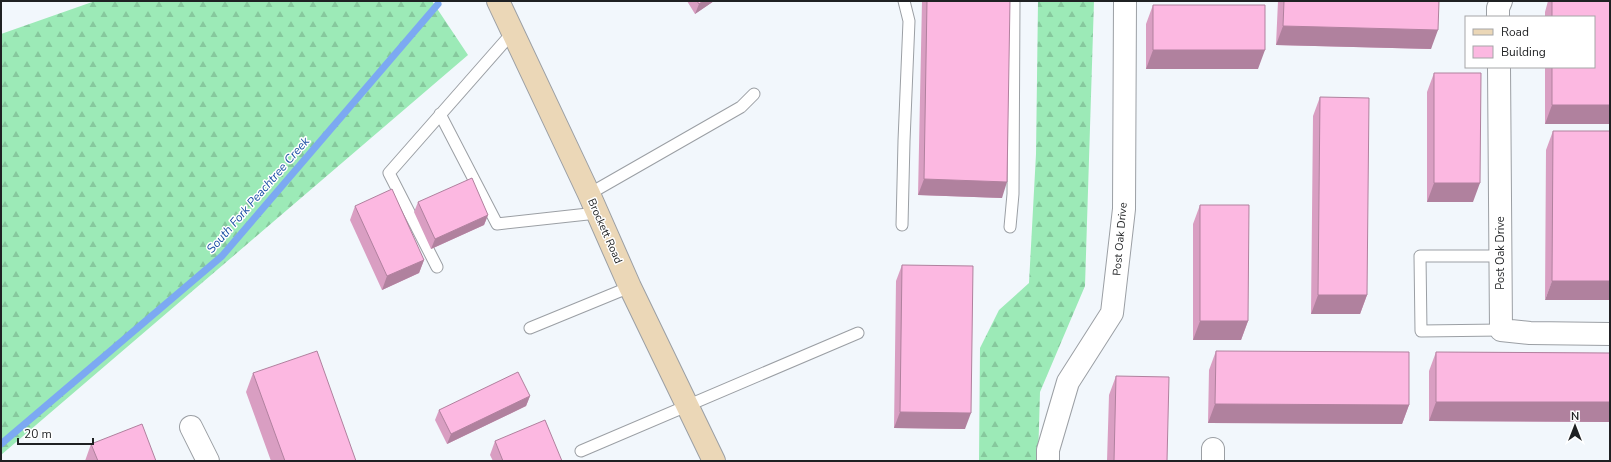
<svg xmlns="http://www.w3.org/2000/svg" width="1611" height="462" viewBox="0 0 1611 462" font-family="'Nunito Sans',sans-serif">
<defs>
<pattern id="forest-firs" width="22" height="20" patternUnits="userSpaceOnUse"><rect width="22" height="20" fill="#9ceab7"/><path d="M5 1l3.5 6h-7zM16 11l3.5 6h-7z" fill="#86c89d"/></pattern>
</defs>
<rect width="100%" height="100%" fill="#f2f7fc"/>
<!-- forest -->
<path fill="url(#forest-firs)" d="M95,1H432L468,55L1,455V34Z
M1038,1H1094L1085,286L1040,392L1038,461H979L980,348L999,310L1029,283L1036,154Z"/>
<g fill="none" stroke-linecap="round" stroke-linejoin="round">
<!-- stream -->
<path stroke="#7ca9f2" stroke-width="7" d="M1,444L222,256L438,4"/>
<!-- lane casing -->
<g stroke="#9b9fa4" stroke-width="13">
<path id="lane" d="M440,114L497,224L597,213
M589,194L741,107L754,94
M902,225L904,141L909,21L904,1
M1010,227L1013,194L1014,1
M1500,256H1420L1421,331L1501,330
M437,267L389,173L513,32
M530,328L630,287
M581,451L858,333"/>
</g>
<!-- street casing -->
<g stroke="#9b9fa4" stroke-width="24">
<path id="street" d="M1498,17V8L1501,1
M1499,67L1501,330L1530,333L1610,334
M191,427L208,461
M1213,449V461
M1048,461V450L1068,382L1112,313L1124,209L1125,1"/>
</g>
<!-- secondary casing -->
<g stroke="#9b9fa4" stroke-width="24">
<path id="secondary" d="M498,1L589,194L630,287L714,461"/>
</g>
<!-- lane -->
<use href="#lane" stroke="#fff" stroke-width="11"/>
<!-- street -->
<use href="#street" stroke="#fff" stroke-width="22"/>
<!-- secondary -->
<use href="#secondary" stroke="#ebd7b7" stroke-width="22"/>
</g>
<!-- wall -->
<path fill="#d99ec2" d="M687,1H714L695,14Z
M922,1H1010L1002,198L918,195Z
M1278,1H1439L1431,49L1276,45Z
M1548,1H1610V124H1545V67H1594V17H1545V12Z
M1153,5L1258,69H1146V24Z
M1434,73L1473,202H1427V92Z
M1320,97L1367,295L1360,314H1311L1313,116Z
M1553,131H1610L1545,300L1546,150Z
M418,202L488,215L484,225L431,249L414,212Z
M1200,205L1248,321L1241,340H1193V224Z
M355,206L424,260L419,273L382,290L350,220Z
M902,265L965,429L894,428L896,281Z
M1216,351L1409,405L1402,424L1208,423L1209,370Z
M1436,352L1610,353V422L1429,421V371Z
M253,373L356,461H271L246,392Z
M1116,376L1167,461H1107L1109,395Z
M530,396L526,406L447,444L435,420L439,410Z
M495,441L562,461H493L490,455Z
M91,444L156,461H85Z"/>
<!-- shaded-wall -->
<path fill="#b0819e" d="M703,1H714L695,14L699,4Z
M1283,26L1438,30L1431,49L1276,45Z
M1153,50H1265L1258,69H1146Z
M1552,105H1610V124H1545Z
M924,179L1007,182L1002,198L918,195Z
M1434,183H1480L1473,202H1427Z
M488,215L484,225L431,249L435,239Z
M424,260L419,273L382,290L387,276Z
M1552,281H1610V300H1545Z
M1318,295H1367L1360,314H1311Z
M1200,321H1248L1241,340H1193Z
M530,396L526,406L447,444L451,434Z
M1436,402H1610V422L1429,421Z
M1215,404L1409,405L1402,424L1208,423Z
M900,412L971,413L965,429L894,428Z"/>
<!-- building -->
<path fill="#fcb8e1" stroke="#b0819e" d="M697,1H703L699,4Z
M927,1H1010L1007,182L924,179Z
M1284,1H1439L1438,30L1283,26Z
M1552,1H1610V105H1552V67H1594V17H1552Z
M1153,5H1265V50H1153Z
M1434,73H1481L1480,183H1434Z
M1320,97L1369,98L1367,295H1318Z
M1553,131H1610V281H1552Z
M472,178L488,215L435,239L418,202Z
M392,189L424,260L387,276L355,206Z
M1200,205H1249L1248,321H1200Z
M902,265L973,266L971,413L900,412Z
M317,351L356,461H285L253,373Z
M1216,351L1409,352V405L1215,404Z
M1436,352L1610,353V402H1436Z
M518,372L530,396L451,434L439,410Z
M1116,376L1169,377L1167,461H1114Z
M545,420L562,461H503L495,441Z
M142,424L156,461H98L91,444Z"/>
<g text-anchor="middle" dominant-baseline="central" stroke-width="3" stroke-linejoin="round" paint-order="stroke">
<!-- street labels -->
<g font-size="11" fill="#1f2123" stroke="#fff">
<text transform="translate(605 231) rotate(66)">Brockett Road</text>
<text transform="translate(1120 239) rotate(-85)">Post Oak Drive</text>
<text transform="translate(1500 253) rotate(-90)">Post Oak Drive</text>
</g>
<!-- water labels -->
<g font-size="12" font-style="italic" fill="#1b4fa4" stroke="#fff">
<text transform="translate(258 195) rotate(-49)">South Fork Peachtree Creek</text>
</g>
</g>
<!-- border -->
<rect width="1611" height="462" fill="none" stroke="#1f2123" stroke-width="4"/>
<!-- legend -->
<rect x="1465" y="16" width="130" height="52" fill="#ffffff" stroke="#a5a6a7"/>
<rect x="1473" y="29" width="20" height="6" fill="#ebd7b7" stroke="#a5a6a7"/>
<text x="1501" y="36" font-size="12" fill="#1f2123">Road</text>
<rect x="1473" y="46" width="20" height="12" fill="#fcb8e1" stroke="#a5a6a7"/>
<text x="1501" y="56" font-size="12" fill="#1f2123">Building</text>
<!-- north arrow -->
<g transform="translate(1575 426)" stroke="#ffffff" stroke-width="3" paint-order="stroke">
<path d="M0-3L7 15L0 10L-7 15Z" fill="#1f2123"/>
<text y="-6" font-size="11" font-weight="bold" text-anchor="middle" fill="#1f2123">N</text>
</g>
<!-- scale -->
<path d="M18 438v6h75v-6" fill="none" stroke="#1f2123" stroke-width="2"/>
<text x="24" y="438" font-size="12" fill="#1f2123" stroke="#ffffff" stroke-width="3" paint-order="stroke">20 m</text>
</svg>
